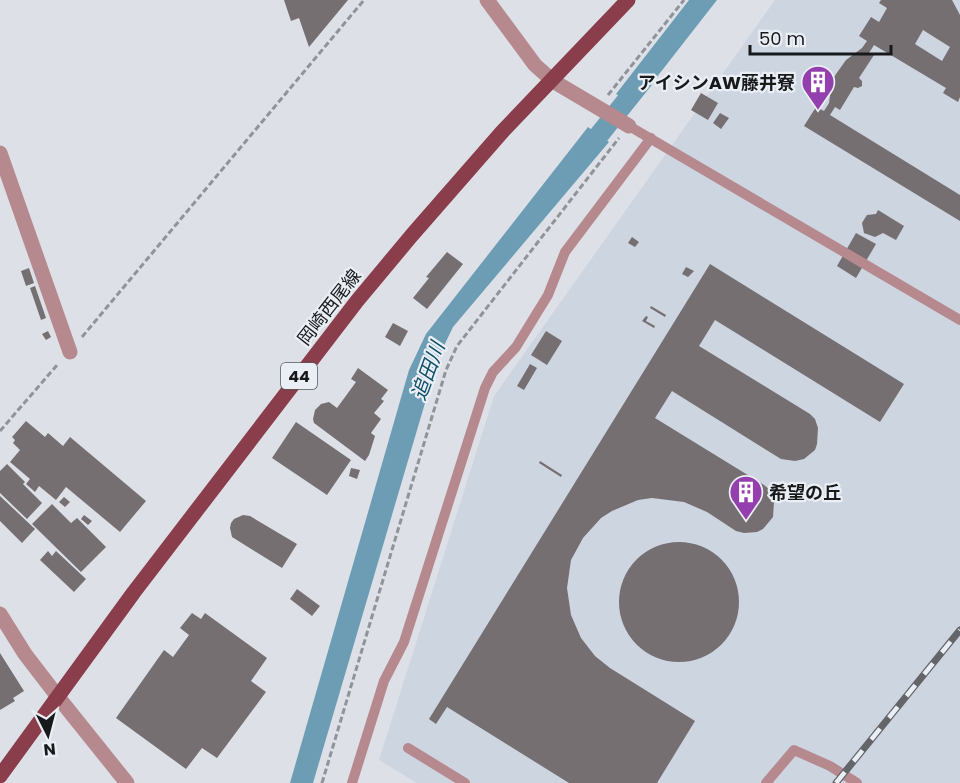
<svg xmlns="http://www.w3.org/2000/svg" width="960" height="783" viewBox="0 0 960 783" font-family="Poppins,'Noto Sans JP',sans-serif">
<rect width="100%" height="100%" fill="#dde1e7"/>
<!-- built -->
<path fill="#cdd5e1" d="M775,0H960V783H417L379,760L494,396Z"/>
<!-- water -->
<path fill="#6c9db4" d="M689,0H717L635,105L616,94Z
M588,127L609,142L453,327L430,375L425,403L313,783H290L409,370L426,334Z"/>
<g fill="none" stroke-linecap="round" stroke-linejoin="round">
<!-- canal -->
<path stroke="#6c9db4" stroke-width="20" d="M583,155L643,80"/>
</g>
<!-- building -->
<path fill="#756f72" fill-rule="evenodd" d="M284,0H348L309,47L299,18L291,21Z
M881,0H952L960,15V97L958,102L943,93L946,88L874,45L869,53L874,55L859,78L862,81V86L858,88L854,87L840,110L835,107L830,115L960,195V221L804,126L816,107L824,111L829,103L832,81L836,74L846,60L862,48L867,41L859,36L871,17L879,22L887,8L879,3ZM923,30L950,47L942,61L915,44Z
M701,93L718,103L708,120L691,110Z
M720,113L729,118L721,129L713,123Z
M878,210L904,226L896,240L883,233L875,237L864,233L862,223L865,218L867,215L876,214Z
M856,233L876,244L856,278L837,266Z
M632,237L639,242L635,247L628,243Z
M447,252L463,264L427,309L413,298L429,278L426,277Z
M710,264L904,384L880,422L715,320L699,346L810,414L815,419L818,428L817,444L815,450L804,459L795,461L781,459L672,391L655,418L764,485L770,490L774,502L773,517L763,529L757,532L744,533L736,531L707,512L684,502L652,498L638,500L612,511L601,518L583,538L571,560L567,588L571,615L581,638L595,656L610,668L695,721L657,783H569L447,707L436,724L429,719Z
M686,267L694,271L688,277L682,274Z
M29,268L34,283L26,286L21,271Z
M35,286L46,318L41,320L30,288Z
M651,306L666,315L665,317L650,308Z
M646,316L648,317L646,321L655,326L654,328L642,321Z
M393,323L408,331L400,346L385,337Z
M48,331L51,337L46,340L42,334Z
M546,331L562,341L547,365L531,355Z
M530,364L537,368L524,390L517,386Z
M358,368L388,390L381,399L384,401L374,413L381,419L371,433L375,436L369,455L365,461L314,423L313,419L315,410L321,404L329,402L337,408L356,382L351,379Z
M26,421L45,437L48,433L63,446L70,437L146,501L120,532L66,487L56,500L39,486L35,492L26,484L30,479L10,462L20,450L13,443L15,440L12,437Z
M296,422L351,460L327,495L272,458Z
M540,461L562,475L561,477L539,463Z
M7,464L25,482L23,484L42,503L27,519L0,493V471Z
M351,468L360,470L357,479L349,476Z
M0,496L35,529L22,543L0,521Z
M64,497L70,502L65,507L59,502Z
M52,504L71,523L77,518L106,547L81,572L32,524Z
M84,515L92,521L88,525L81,519Z
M243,515L250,516L297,544L282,568L232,537L230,528L231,523L234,519Z
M619 602a60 60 0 1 1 120 0a60 60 0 1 1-120 0Z
M48,551L52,556L56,551L86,579L74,592L40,560Z
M297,589L320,606L312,616L290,599Z
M192,613L201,619L205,613L267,658L251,681L266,692L217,758L202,748L186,769L116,718L164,650L173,657L189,635L180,628Z
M0,653L24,691L13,698L15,701L0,710Z"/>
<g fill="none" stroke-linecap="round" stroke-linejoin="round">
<!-- path -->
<path stroke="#909398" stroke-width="3" stroke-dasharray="6 3" stroke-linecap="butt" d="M608,95L684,0
M82,337L364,0
M0,431L58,364
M322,783L446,370L457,346L619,138"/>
<!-- service -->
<path stroke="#b6898e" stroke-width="10" d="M629,126L960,320
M408,748L465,783
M352,783L384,681L404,642L485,388L493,372L516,347L548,295L565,252L651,138
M766,783L794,750L830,766L857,783"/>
<!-- minor -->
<path stroke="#b6898e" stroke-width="15" d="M487,0L535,65L553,81
M0,153L70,352
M58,697L127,783"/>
<!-- tertiary -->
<path stroke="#b6898e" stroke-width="15" d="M553,81L629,126
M0,614L25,654L58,697"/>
<!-- primary -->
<path stroke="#8a3e4b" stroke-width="15" d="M0,776L134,592L357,301L412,235L502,132L628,0"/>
<!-- rail casing -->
<g stroke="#636569" stroke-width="7">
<path id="rail" d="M836,783L960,630"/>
</g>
<!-- rail -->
<use href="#rail" stroke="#eaeef5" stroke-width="4.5" stroke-dasharray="14" stroke-linecap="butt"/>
</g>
<!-- icons -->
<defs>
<g id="building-pin" transform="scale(1.725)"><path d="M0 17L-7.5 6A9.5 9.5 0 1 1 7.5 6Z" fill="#933fad" stroke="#eaeef5"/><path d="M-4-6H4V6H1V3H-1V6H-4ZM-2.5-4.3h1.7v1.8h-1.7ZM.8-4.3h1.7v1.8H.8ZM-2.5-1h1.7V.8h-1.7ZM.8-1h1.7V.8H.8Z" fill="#fff"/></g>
</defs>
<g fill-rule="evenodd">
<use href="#building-pin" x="818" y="82"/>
<use href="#building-pin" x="746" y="492"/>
</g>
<g text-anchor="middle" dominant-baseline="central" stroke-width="4.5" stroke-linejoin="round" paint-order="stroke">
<!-- shield labels -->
<rect fill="#eaeef5" stroke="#57595c" stroke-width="1.5" x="281" y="363" width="36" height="26" rx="4.5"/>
<g font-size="16" font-weight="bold" fill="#18191b">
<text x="299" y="376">44</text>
</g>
<!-- poi labels -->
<g font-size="18" font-weight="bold" fill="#18191b" stroke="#eaeef5" text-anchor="end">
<text x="795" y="82">アイシンAW藤井寮</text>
<text x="769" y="492" text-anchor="start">希望の丘</text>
</g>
<!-- street labels -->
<g font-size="18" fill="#18191b" stroke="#eaeef5">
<text transform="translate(329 307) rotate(-52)">岡崎西尾線</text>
</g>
<!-- water labels -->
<g font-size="20" font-style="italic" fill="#0d4f68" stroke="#eaeef5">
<text transform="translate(428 371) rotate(-70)">追田川</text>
</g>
</g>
<!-- north arrow -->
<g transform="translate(48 735) rotate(174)" stroke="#eaeef5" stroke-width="4.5" paint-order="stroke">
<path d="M0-4.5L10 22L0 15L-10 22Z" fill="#18191b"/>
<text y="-9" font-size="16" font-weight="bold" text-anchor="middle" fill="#18191b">N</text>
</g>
<!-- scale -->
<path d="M750 45v9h141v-9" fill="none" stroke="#18191b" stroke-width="3"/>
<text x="759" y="45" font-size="18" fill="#18191b" stroke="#eaeef5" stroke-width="4.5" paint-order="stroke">50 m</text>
</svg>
